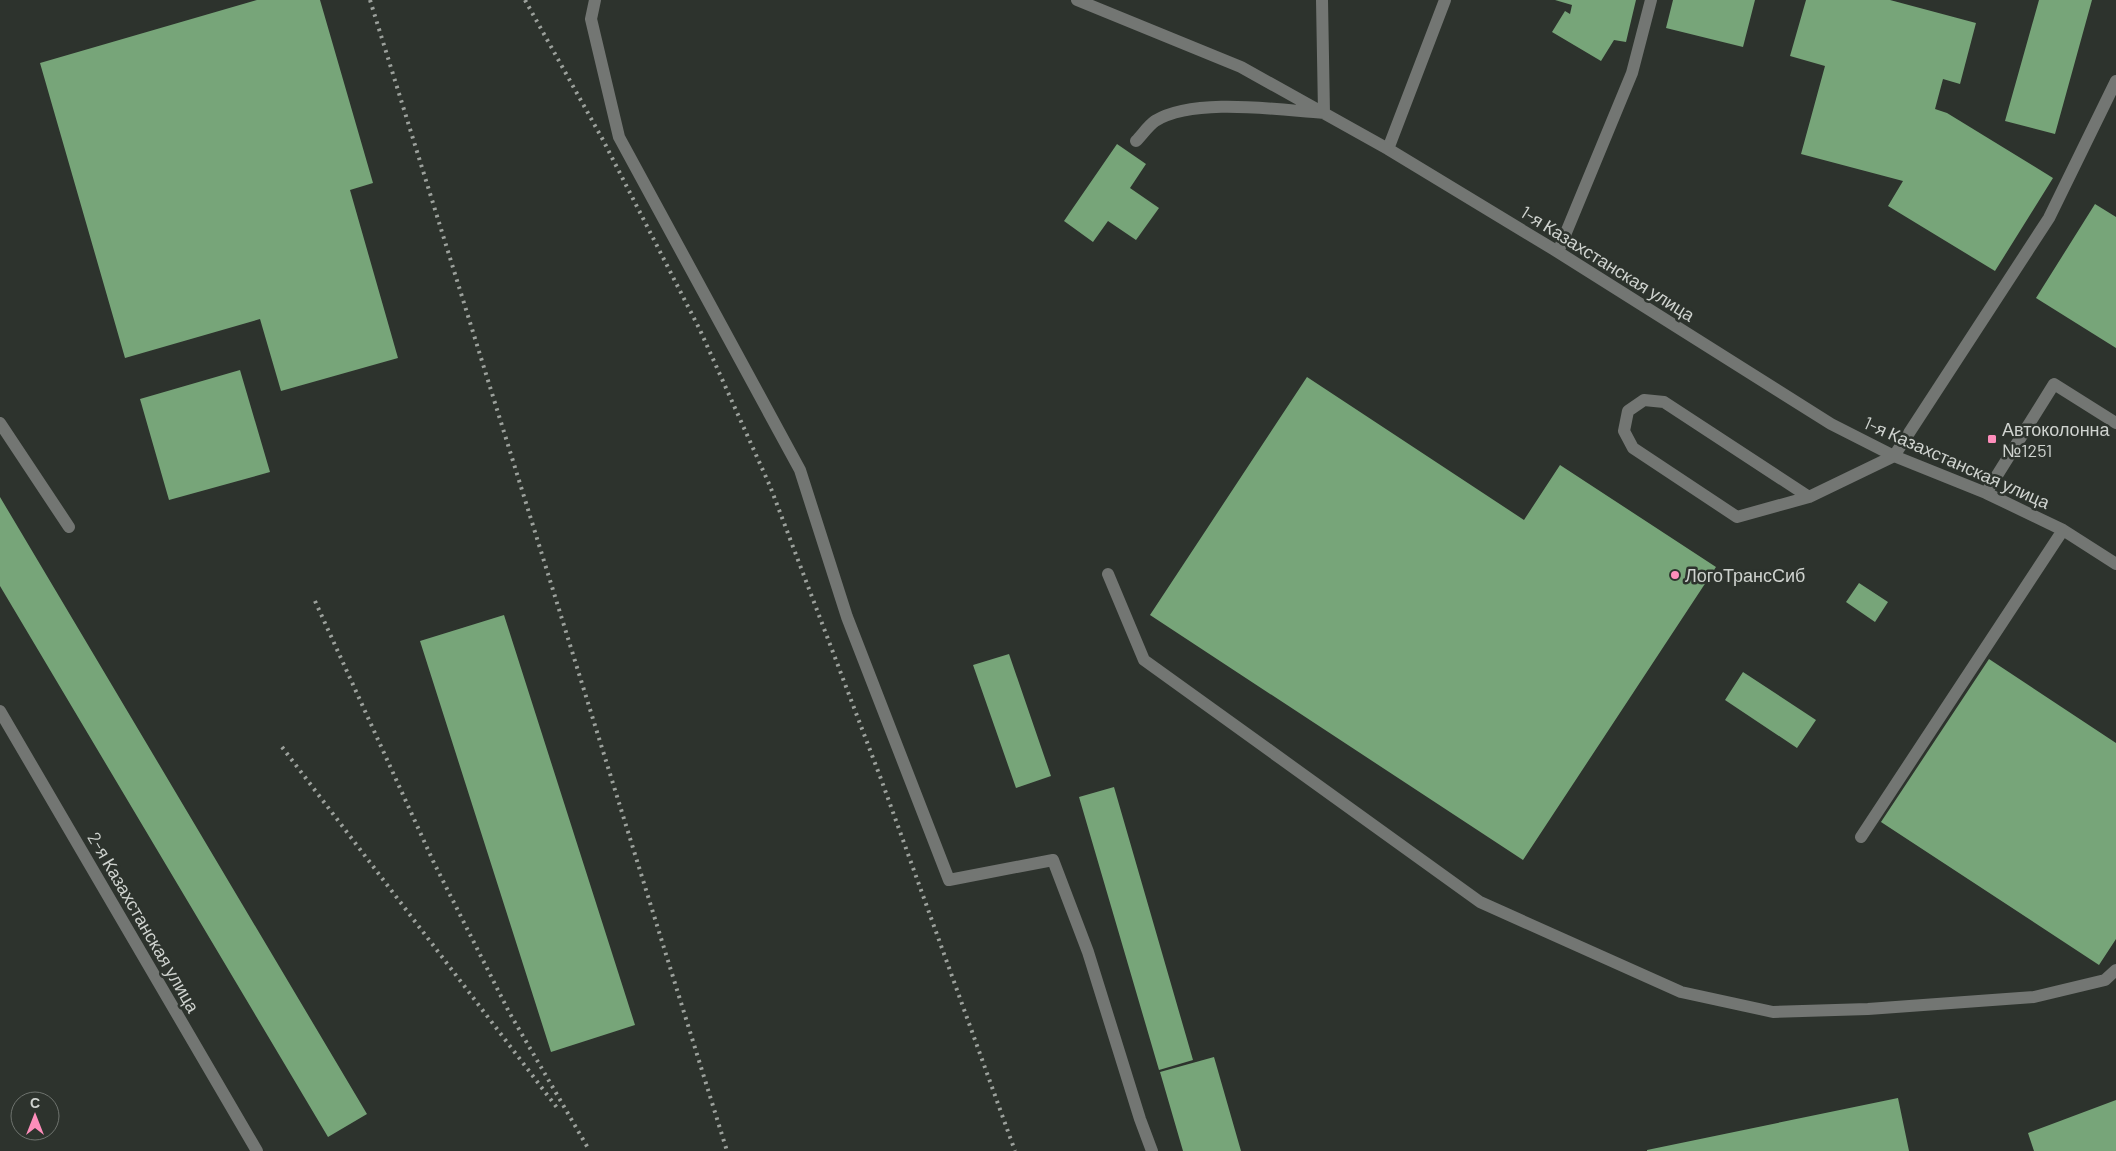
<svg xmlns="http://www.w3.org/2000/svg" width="2116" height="1151" viewBox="0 0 2116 1151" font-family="Barlow,sans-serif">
<rect width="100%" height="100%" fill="#2d332d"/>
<!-- building -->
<path fill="#77a579" d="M257,0H320L373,183L350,190L398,358L281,391L260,319L125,358L40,63Z
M1555,0H1636L1626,42L1614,40L1601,61L1552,32L1565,11L1570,14L1572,5Z
M1673,0H1755L1743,47L1666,28Z
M1806,0H1890L1976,23L1960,84L1943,79L1935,109L1947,113L2053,178L1995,271L1888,206L1903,181L1801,154L1825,66L1790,56Z
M2039,0H2092L2055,134L2005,121Z
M1117,144L1146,164L1130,188L1159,208L1136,240L1108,221L1093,242L1064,221Z
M2095,204L2116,217V348L2036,298Z
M240,370L270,472L169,500L140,399Z
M1307,377L1524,520L1560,465L1716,567L1523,860L1150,615Z
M0,497L367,1114L328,1137L0,586Z
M1859,583L1888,602L1875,622L1846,602Z
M504,615L635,1025L551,1052L420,641Z
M1009,654L1051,776L1016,788L973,665Z
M1989,659L2116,743V939L2099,965L1881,822Z
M1743,672L1816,720L1797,748L1725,700Z
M1114,787L1193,1060L1159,1070L1079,797Z
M1214,1057L1241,1151H1183L1160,1072Z
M1898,1098L1909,1151H1647V1150Z
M2116,1100V1151H2034L2028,1133Z"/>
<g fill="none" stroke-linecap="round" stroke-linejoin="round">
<!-- minor -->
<path stroke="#737673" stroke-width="12" d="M595,0L591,19L619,137L800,470L847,617L949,880L1053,860L1088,952L1140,1119L1152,1151
M1077,0L1241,67L1388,149L1558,252L1831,424L1894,456L1986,493L2063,530L2116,564
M1136,141C1142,135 1148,126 1155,121C1195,97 1278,110 1324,113L1322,0
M1388,149L1445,0
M1558,252L1632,73L1651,0
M0,423L69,527
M1986,493L2054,384L2116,423
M1809,497L1664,402L1644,400L1628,411L1624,431L1633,448L1737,517L1809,497L1894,456L2049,218L2116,81
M1108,574L1144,660L1480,902L1681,992L1773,1012L1868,1009L2034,997L2105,980L2116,970
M0,711L257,1151
M1861,837L2063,530"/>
<!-- rail -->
<path stroke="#9ca19c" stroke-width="4" stroke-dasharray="2.5 5" stroke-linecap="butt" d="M370,0L727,1151
M525,0L603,140L700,330L770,486L881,779L1015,1151
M315,601L434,863L509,1012L588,1148
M282,747L558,1109"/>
</g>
<!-- markers -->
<g fill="#fe8ebb" stroke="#2d332d" stroke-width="2">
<rect x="1987" y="434" width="10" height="10" rx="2.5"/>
<circle cx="1675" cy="575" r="5"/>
</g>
<g text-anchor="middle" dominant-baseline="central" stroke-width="5" stroke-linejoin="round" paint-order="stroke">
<!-- street labels -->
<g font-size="18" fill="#cfd3cf" stroke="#2d332d">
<text transform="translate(1608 263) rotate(32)">1-я Казахстанская улица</text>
<text transform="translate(1957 462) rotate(24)">1-я Казахстанская улица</text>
<text transform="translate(144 922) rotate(60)">2-я Казахстанская улица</text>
</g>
<!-- poi labels -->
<g font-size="18" fill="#cfd3cf" stroke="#2d332d" text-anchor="start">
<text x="2002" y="429">Автоколонна<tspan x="2002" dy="21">№1251</tspan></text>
<text x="1685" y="575">ЛогоТрансСиб</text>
</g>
</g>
<!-- north arrow -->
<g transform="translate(35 1116)"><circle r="24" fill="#2d332d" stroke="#6e736e"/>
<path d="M0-4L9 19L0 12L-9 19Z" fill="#fe8ebb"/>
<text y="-8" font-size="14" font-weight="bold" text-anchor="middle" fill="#cfd3cf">С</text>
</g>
</svg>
